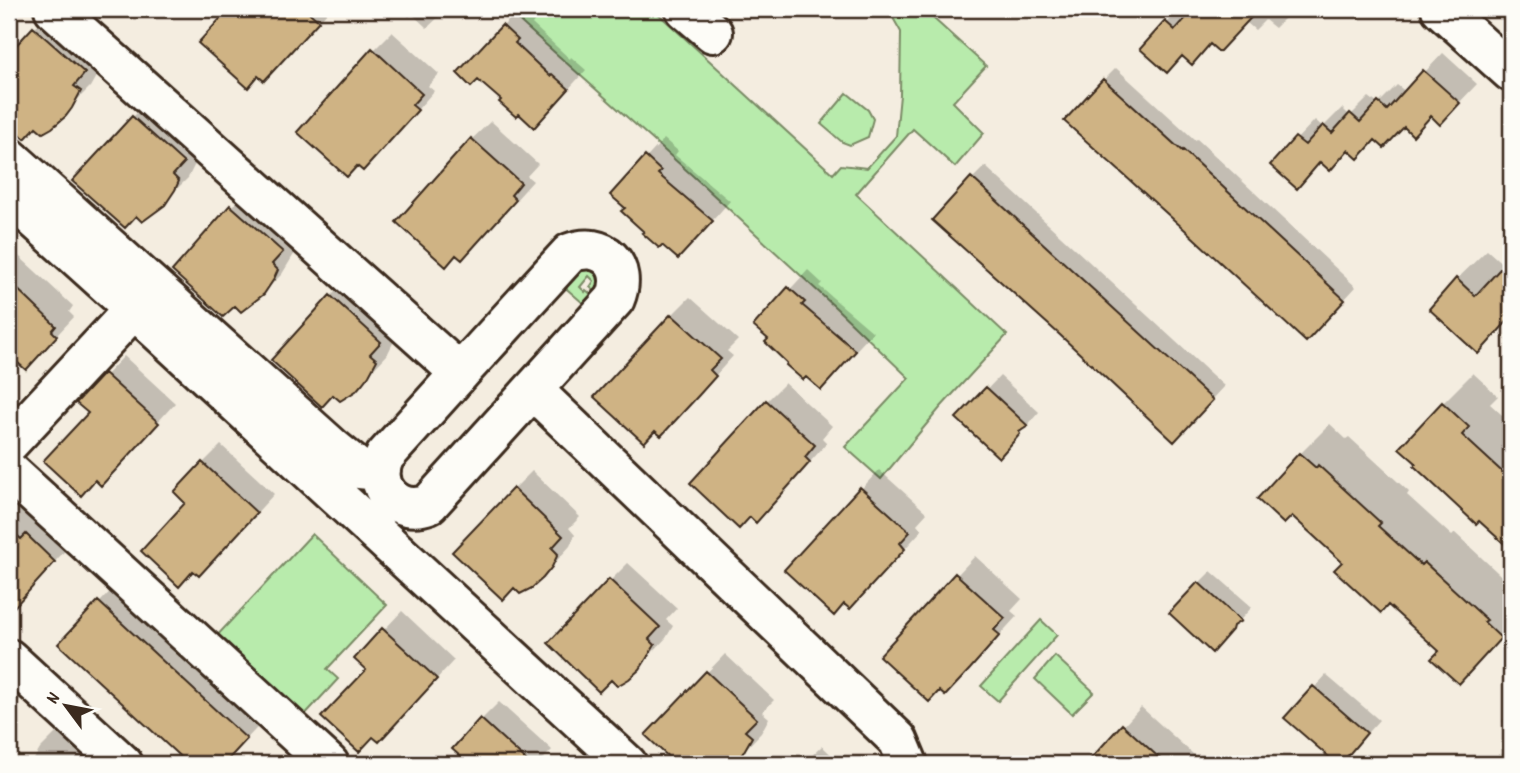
<svg xmlns="http://www.w3.org/2000/svg" width="1520" height="773" viewBox="0 0 1520 773" font-family="Dekko,sans-serif">
<rect width="100%" height="100%" fill="#f4ede0"/>
<filter id="ink" filterUnits="userSpaceOnUse"><feTurbulence type="fractalNoise" baseFrequency=".0143" numOctaves="2"/><feDisplacementMap in="SourceGraphic" scale="14" xChannelSelector="R" yChannelSelector="G"/><feConvolveMatrix kernelMatrix="1 2 1 2 8 2 1 2 1" color-interpolation-filters="sRGB"/></filter>
<g filter="url(#ink)">
<!-- green -->
<path fill="#b8ebac" stroke="#7a8a65" stroke-width="2" d="M506,9H653L833,174L841,165L867,168L896,136L900,95L901,32L888,9H923L986,66L953,102L984,133L955,167L913,129L856,194L1007,335L940,408L881,479L845,447L909,378L836,308L693,176Z
M847,93L868,110L873,119L868,137L850,145L842,142L821,124Z
M573,266L603,268V299L590,287L594,281L589,276L580,287L585,292L586,290L600,302L591,310L561,284Z
M312,534L387,605L327,669L338,679L300,720L213,640Z
M1041,620L1057,635L998,701L981,686Z
M1055,656L1094,692L1072,714L1035,679Z"/>
<!-- shadow -->
<path fill="#0003" d="M231,9H330L282,61L200,43Z
M400,9H447L427,28L412,14L409,17Z
M520,9L535,20L532,24L570,59L571,57L586,70L552,107L503,100L478,78L503,26Z
M1180,9H1190L1193,12L1196,9H1309L1302,16L1294,9L1275,28L1265,20L1255,30L1247,23L1228,42L1211,43L1192,62L1183,54L1143,49Z
M1496,9H1511V22Z
M52,10L98,73L90,87L51,126L37,125L25,137L9,121V56Z
M392,32L439,74L428,86L434,91L381,151L374,50Z
M1443,53L1477,84L1458,104L1349,149L1330,169L1322,160L1297,186L1272,165L1315,120L1323,127L1342,108L1350,116L1369,97L1378,104L1397,85L1406,92Z
M1116,68L1195,140L1197,139L1356,287L1319,327L1104,80Z
M151,99L190,156L196,162L188,178L149,216L136,214L133,117Z
M491,121L538,164L527,176L533,181L480,240L472,139Z
M664,139L678,151L675,155L730,201L696,239L627,208L613,194Z
M985,166L1224,386L1186,427L972,179Z
M250,188L296,251L282,274L263,293L232,207Z
M9,247L73,306L69,312L74,317L26,368L9,352Z
M1487,250L1505,266L1511,260V318L1478,352L1457,279Z
M808,270L822,283L819,286L873,332L821,388L756,326Z
M349,278L398,322L387,334L394,341L387,355L355,389L331,296Z
M690,297L738,340L727,351L733,356L679,416L672,315Z
M124,356L175,403L119,465L90,413L79,403Z
M1473,373L1498,396L1490,404L1511,423V548L1479,519L1443,403Z
M1000,376L1039,412L1012,443L959,418Z
M785,383L832,426L822,438L827,443L774,502L767,401Z
M1330,424L1346,439L1349,437L1409,492L1407,495L1452,536L1455,533L1511,585V627L1459,682L1441,651L1344,562L1300,454Z
M221,445L274,494L217,556L188,503L203,463Z
M879,470L927,513L917,524L922,530L868,589L786,570Z
M532,471L580,517L569,528L575,535L570,546L542,577L514,489Z
M9,475L77,538L16,603L9,597Z
M975,556L1022,599L1011,611L1017,616L963,675L881,656Z
M628,563L677,608L666,620L673,626L666,638L628,678L610,581Z
M1211,571L1252,607L1224,638L1199,583Z
M122,579L269,715L223,764H190L60,644Z
M402,611L454,660L397,722L368,670L384,630Z
M725,654L774,700L762,712L769,718L761,733L731,764H678L647,735Z
M9,664L26,692L9,712Z
M1326,675L1379,720L1339,764L1287,718Z
M499,702L552,750L538,764H462L466,760L481,720Z
M1141,707L1204,764H1105L1096,756Z
M1511,711V730L1502,721Z
M63,726L101,745L91,764H31L40,749Z
M822,746L841,764H803Z"/>
<!-- building -->
<path fill="#cfb384" stroke="#3b2a1e" stroke-width="2" d="M229,9H305L319,21L264,81L258,76L248,88L198,43Z
M1194,9H1259L1219,52L1210,44L1192,65L1182,56L1167,73L1140,49L1165,21L1175,30Z
M502,25L518,40L515,43L550,76L552,74L569,89L534,128L519,114L516,117L499,102L501,100L478,80L471,87L457,73Z
M33,27L85,73L74,86L81,91L72,108L66,116L52,128L43,133L36,127L25,139L9,124V53Z
M372,48L422,94L412,105L418,110L363,171L357,166L347,177L297,132Z
M1423,70L1460,103L1440,125L1431,116L1413,136L1404,127L1384,148L1375,140L1358,159L1348,150L1330,171L1320,162L1297,189L1270,165L1295,137L1305,145L1323,125L1332,133L1350,113L1360,122L1378,102L1387,110Z
M1103,79L1182,151L1183,150L1345,300L1306,342L1184,229L1064,121Z
M132,116L184,163L173,175L179,181L175,190L165,205L142,222L136,216L125,228L72,181Z
M471,138L521,183L511,195L516,200L478,242L462,260L456,255L446,267L396,222Z
M645,156L661,171L658,174L713,221L678,259L662,245L659,248L642,233L644,232L621,211L625,208L610,195Z
M971,177L1213,400L1174,442L1060,335L932,220Z
M230,205L283,252L272,264L278,270L274,279L264,294L241,312L235,306L223,317L172,271Z
M1511,257V317L1478,354L1429,309L1456,278L1475,296Z
M9,281L56,326L52,331L57,336L26,370L9,355Z
M788,287L805,302L802,305L856,351L821,390L806,377L803,380L786,365L787,363L765,342L768,339L753,326Z
M330,295L381,342L370,354L377,360L369,375L362,384L356,391L340,401L333,395L322,407L271,360Z
M671,314L721,359L710,370L716,376L699,395L661,436L655,431L644,443L594,397Z
M104,373L159,423L101,486L95,480L81,496L43,461L88,413L76,403Z
M986,387L1028,426L1019,432L1020,434L999,458L956,418Z
M766,400L815,445L805,457L810,462L780,496L756,523L750,517L739,529L690,483Z
M1442,402L1469,427L1462,435L1511,480V550L1479,521L1476,524L1414,466L1416,463L1399,448Z
M1299,453L1316,468L1318,465L1381,523L1378,526L1421,565L1424,562L1487,620L1484,622L1501,638L1459,684L1431,659L1439,651L1388,605L1381,613L1334,570L1342,562L1292,516L1284,524L1257,499Z
M202,462L257,513L199,576L193,571L179,587L141,551L185,503L174,492Z
M860,487L910,532L900,543L905,549L850,609L844,604L834,616L784,570Z
M513,488L563,536L552,548L558,554L552,567L543,578L532,588L520,594L514,588L503,600L452,552Z
M9,528L21,539L26,534L55,562L9,613Z
M955,573L1005,618L994,630L1000,635L970,669L945,696L939,691L929,702L879,656Z
M609,579L660,627L649,639L655,645L640,669L629,679L617,686L611,680L599,692L548,643Z
M1198,582L1241,621L1233,626L1232,630L1212,653L1169,613Z
M98,601L247,739L224,764H188L58,644Z
M382,628L437,679L379,742L373,737L359,752L321,717L366,670L354,659Z
M706,671L757,719L745,731L752,737L743,753L734,764H676L645,735Z
M1313,686L1367,733L1341,764H1337L1284,718Z
M480,718L530,764H469L452,749Z
M1122,724L1166,764H1086Z"/>
<g fill="none" stroke-linecap="round" stroke-linejoin="round">
<!-- minor casing -->
<g stroke="#3b2a1e" stroke-width="44">
<path id="minor" d="M54,9L460,373L385,456C370,487 397,516 429,504L615,299C629,266 603,240 570,253L460,373
M685,9L713,33
M1441,9L1511,72
M9,157L333,448L359,469L380,471
M9,196L134,309
M533,390L898,740L908,764
M9,443L134,309L627,764
M9,471L329,764
M9,659L123,764"/>
</g>
<!-- minor -->
<use href="#minor" stroke="#fdfcf7" stroke-width="38"/>
</g>
</g>
<!-- margin -->
<rect width="1520" height="773" fill="none" stroke="#fdfcf7" stroke-width="35"/>
<rect x="18" y="18" width="1485" height="738" fill="none" stroke="#3b2a1e" stroke-width="2.5" filter="url(#ink)"/>
<!-- north arrow -->
<g transform="translate(66 706) rotate(302)" stroke="#fdfcf7" stroke-width="5" paint-order="stroke">
<path d="M0-5L12 26L0 18L-12 26Z" fill="#3b2a1e"/>
<text y="-10" font-size="19" font-weight="bold" text-anchor="middle" fill="#3b2a1e">N</text>
</g>
</svg>
